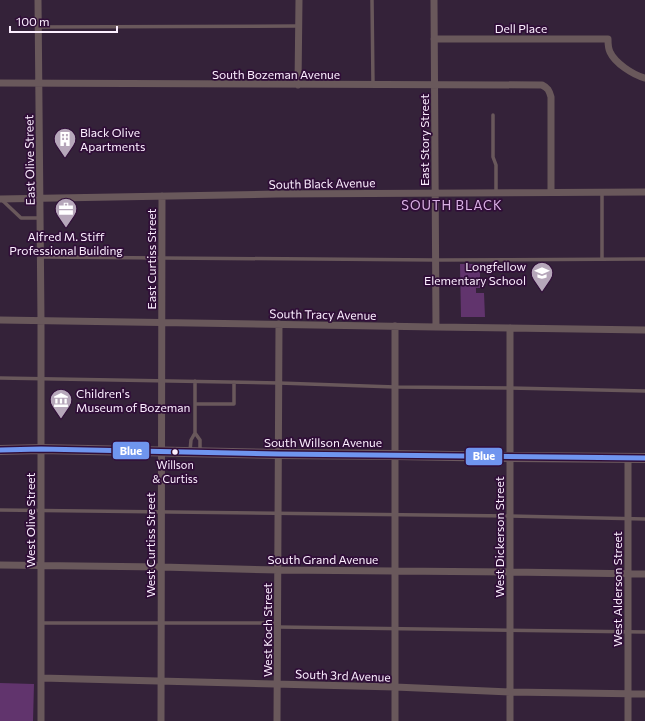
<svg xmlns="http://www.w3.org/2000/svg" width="645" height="721" viewBox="0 0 645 721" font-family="Commissioner,sans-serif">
<rect width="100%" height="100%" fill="#342239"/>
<!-- green -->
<path fill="#61346d" d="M460,264H480V288H476V293H484L485,317H461Z
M0,683L34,684L33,721H0Z"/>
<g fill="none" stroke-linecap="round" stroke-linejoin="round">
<!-- lane -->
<path stroke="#69585b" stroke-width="3.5" d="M372,0L373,84
M38,27L298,26
M493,115V157L496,165V192
M602,192V259
M2,200L21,218H40
M41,257L436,260L645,259
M0,378L279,383L395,387L510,388L645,391
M195,404H234V382
M195,433L200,440V452
M190,451L191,440L195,433V381
M0,510L510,516L645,519
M41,623H278
M278,627L645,632"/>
<!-- street -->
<path stroke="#69585b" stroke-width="7" d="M38,0L41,320V721
M434,0L436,327
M434,39H608C608,43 608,48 610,52C615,63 633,75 645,78
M0,83L542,85C548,88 549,90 551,97V192
M298,85L299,0
M0,199L277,194L645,192
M0,320L436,327L645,330
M395,326V721
M510,328V721
M0,565L161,567L278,570L510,572L645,574
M41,678L395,687L510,692L645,694
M161,721L162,196
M277,721L279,324
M628,721V457"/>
<!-- secondary -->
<path stroke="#6c595f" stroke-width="10" d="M0,450L41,449L279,454L395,455L510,457L645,458"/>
<!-- bus-1 casing -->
<g stroke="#300e38" stroke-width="8">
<path id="bus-1" d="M0,450L41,449L279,454L645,458"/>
</g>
<!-- bus-1 -->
<use href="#bus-1" stroke="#6f95ef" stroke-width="5"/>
</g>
<!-- icons -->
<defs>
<g id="building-pin" transform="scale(1.15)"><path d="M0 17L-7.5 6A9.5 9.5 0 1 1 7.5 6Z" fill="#b6a7ba" stroke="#300e38"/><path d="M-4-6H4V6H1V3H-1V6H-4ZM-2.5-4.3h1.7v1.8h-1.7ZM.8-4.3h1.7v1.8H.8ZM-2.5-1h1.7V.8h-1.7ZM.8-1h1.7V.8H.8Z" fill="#fff"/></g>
<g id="office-pin" transform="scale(1.15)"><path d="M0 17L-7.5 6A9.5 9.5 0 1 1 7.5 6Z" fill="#b6a7ba" stroke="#300e38"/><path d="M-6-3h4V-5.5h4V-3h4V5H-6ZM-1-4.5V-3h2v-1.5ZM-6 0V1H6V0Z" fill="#fff"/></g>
<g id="school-pin" transform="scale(1.15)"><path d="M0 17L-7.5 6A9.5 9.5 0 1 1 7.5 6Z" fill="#b6a7ba" stroke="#300e38"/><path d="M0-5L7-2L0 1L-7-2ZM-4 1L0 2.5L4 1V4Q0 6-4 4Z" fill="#fff"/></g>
<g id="museum-pin" transform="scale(1.15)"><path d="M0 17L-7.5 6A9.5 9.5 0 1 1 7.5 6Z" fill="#b6a7ba" stroke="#300e38"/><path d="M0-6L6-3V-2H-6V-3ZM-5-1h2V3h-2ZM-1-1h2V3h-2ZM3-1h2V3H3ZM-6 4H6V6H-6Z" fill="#fff"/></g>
</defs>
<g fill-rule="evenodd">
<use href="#building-pin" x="65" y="139"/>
<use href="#office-pin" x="66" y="209"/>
<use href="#school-pin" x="542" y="273"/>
<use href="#museum-pin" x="61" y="400"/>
</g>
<!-- markers -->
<circle fill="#fcefff" stroke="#300e38" stroke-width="1.5" cx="175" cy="452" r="3.5"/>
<g text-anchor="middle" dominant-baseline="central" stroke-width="3.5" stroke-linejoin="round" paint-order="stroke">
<!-- bus labels -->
<g font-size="11" fill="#fcefff" stroke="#300e38">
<text x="175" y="464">Willson<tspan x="175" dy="14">&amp; Curtiss</tspan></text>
</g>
<!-- street labels -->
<g font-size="12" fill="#fcefff" stroke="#300e38">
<text x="521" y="28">Dell Place</text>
<text x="276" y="74">South Bozeman Avenue</text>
<text transform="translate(424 140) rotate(-90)">East Story Street</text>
<text transform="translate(29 160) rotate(-91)">East Olive Street</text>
<text transform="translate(322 183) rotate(-1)">South Black Avenue</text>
<text transform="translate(151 259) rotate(-90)">East Curtiss Street</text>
<text transform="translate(323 314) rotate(1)">South Tracy Avenue</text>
<text x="323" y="442">South Willson Avenue</text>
<text transform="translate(30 520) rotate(-90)">West Olive Street</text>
<text transform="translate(499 537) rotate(-90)">West Dickerson Street</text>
<text transform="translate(150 545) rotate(-90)">West Curtiss Street</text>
<text x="323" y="559">South Grand Avenue</text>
<text transform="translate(617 589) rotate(-90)">West Alderson Street</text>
<text transform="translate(267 630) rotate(-90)">West Koch Street</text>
<text transform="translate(343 675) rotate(2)">South 3rd Avenue</text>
</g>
<!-- poi labels -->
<g font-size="12" fill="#fcefff" stroke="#300e38" text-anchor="start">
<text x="80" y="132">Black Olive<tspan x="80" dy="14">Apartments</tspan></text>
<text x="66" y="236" text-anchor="middle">Alfred M. Stiff<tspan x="66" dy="14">Professional Building</tspan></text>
<text x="526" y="266" text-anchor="end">Longfellow<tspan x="526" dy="14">Elementary School</tspan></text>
<text x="76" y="393">Children's<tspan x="76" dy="14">Museum of Bozeman</tspan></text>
</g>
<!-- neighbourhood labels -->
<g font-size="13" letter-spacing="1" fill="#dab1e5" stroke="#300e38">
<text x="452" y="205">SOUTH BLACK</text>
</g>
</g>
<g stroke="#300e38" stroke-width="1.5">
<rect x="112" y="441" width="38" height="19" rx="4" fill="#6f95ef"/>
<rect x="465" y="447" width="38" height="19" rx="4" fill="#6f95ef"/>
</g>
<g font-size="11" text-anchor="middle" font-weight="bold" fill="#fff">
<text x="131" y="455">Blue</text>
<text x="484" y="460">Blue</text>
</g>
<!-- scale -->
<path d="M10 26v6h107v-6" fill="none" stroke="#fcefff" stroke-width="2"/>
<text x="16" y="26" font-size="12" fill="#fcefff" stroke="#300e38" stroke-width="3" paint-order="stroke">100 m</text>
</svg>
